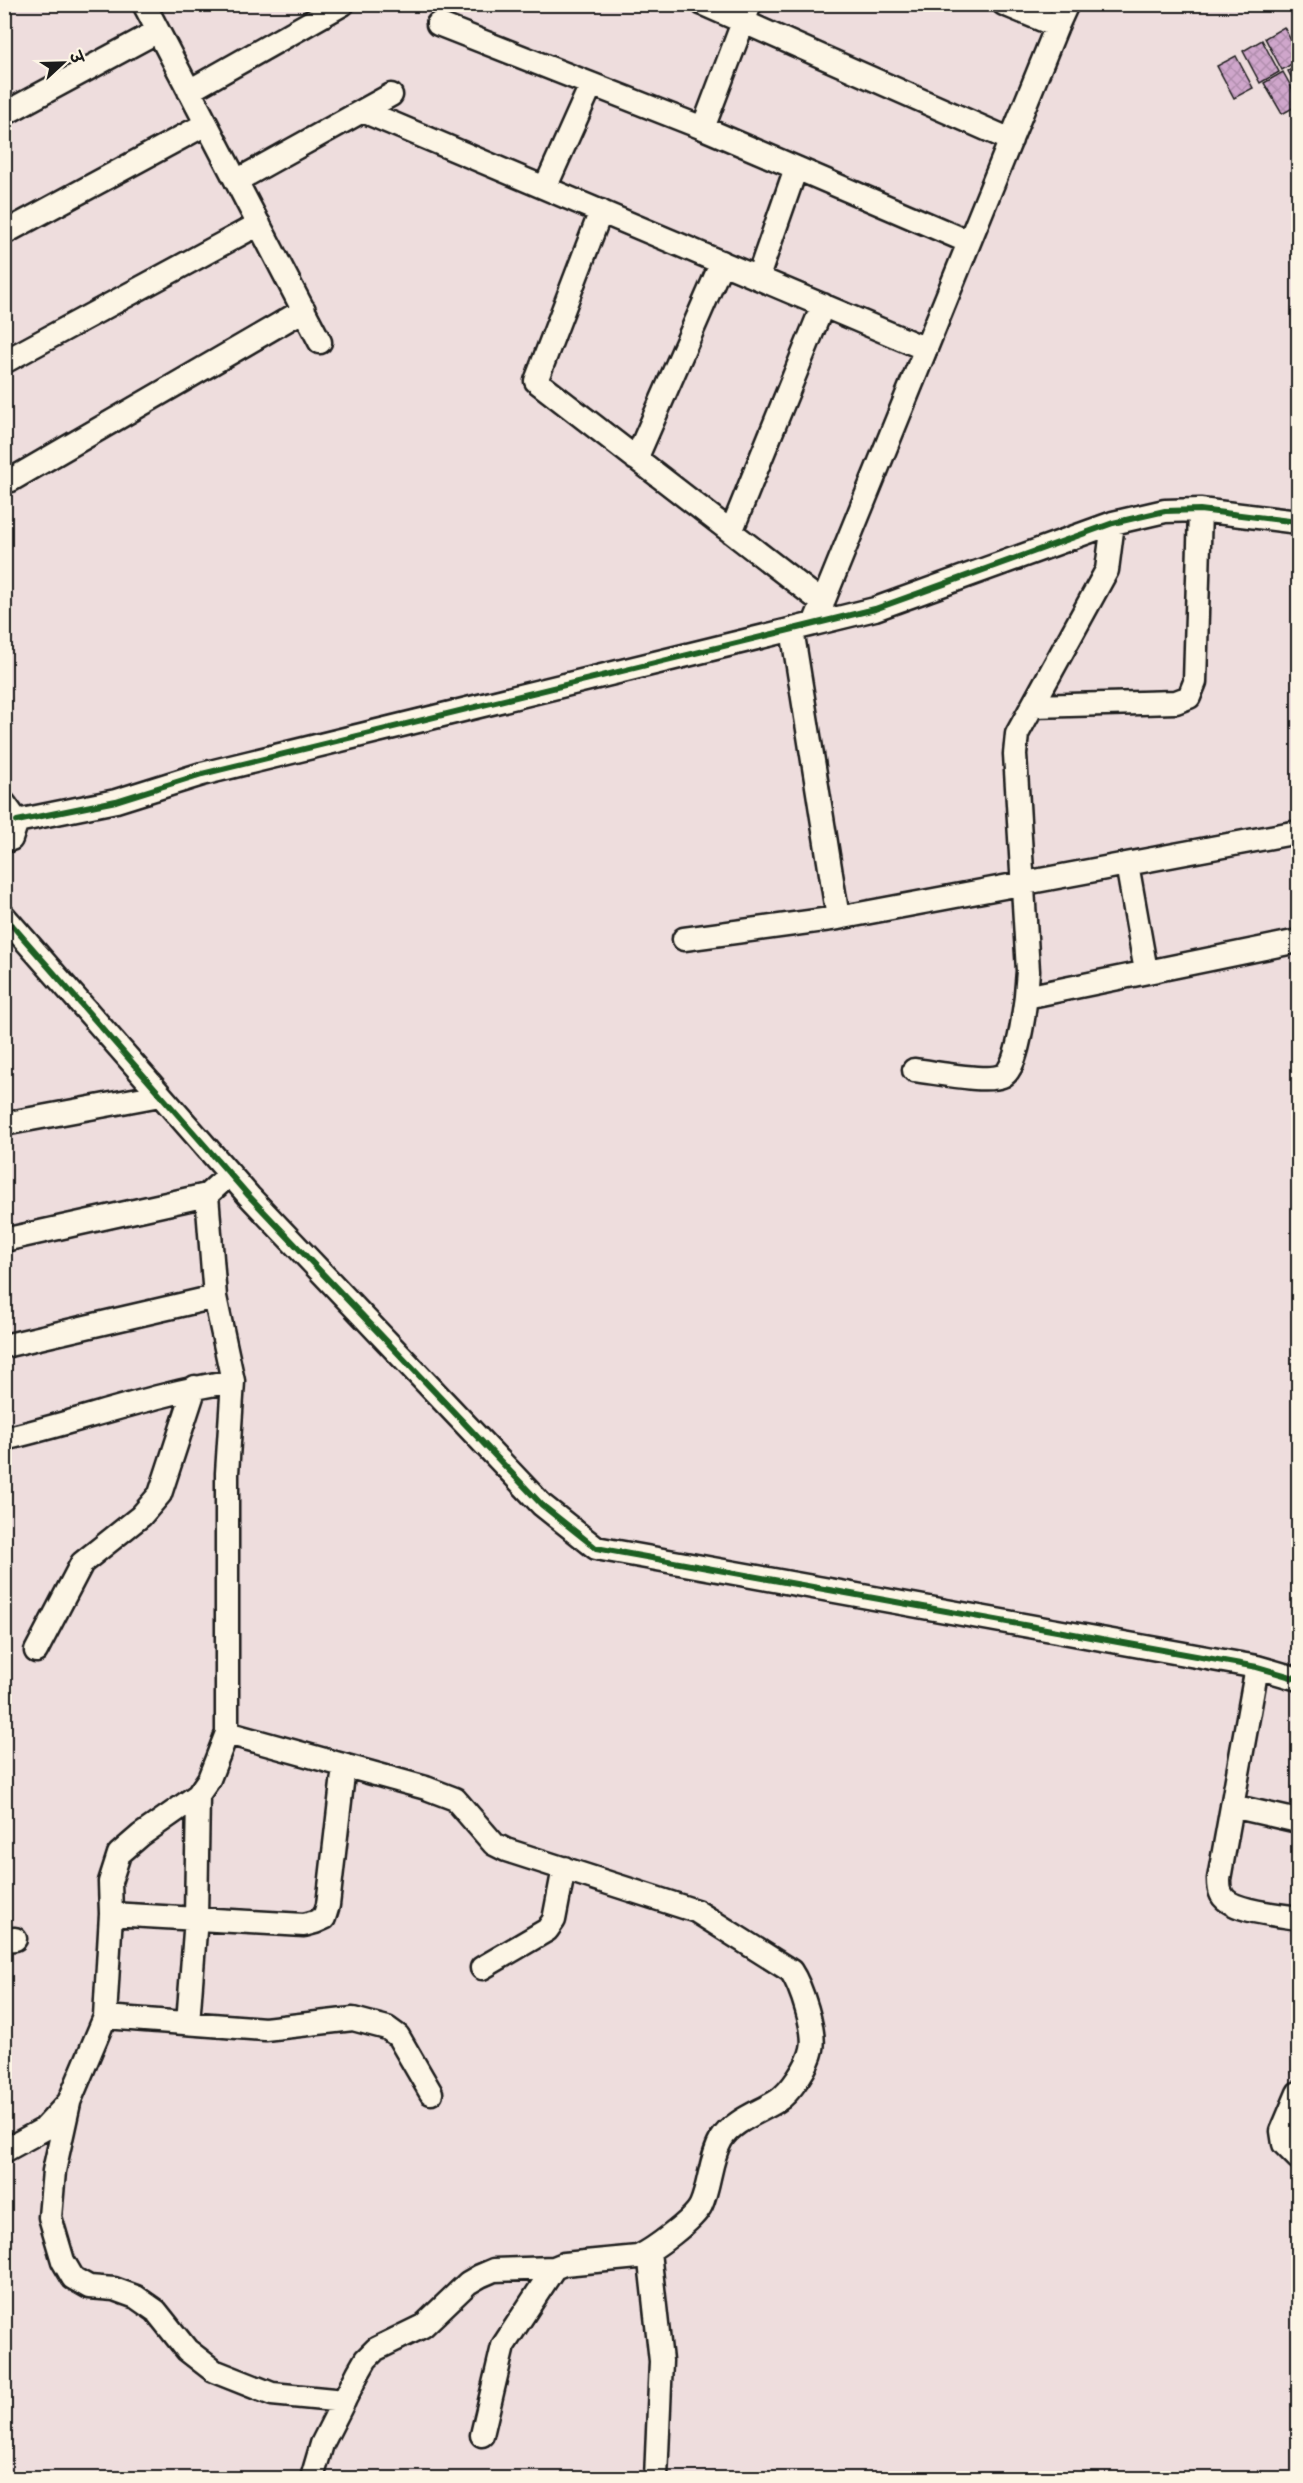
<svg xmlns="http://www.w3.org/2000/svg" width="1303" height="2483" viewBox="0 0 1303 2483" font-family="'Comic Neue','Playpen Sans Deva',sans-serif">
<defs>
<pattern id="building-cross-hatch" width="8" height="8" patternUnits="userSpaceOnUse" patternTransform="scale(1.5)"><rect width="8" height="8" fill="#cfa6cb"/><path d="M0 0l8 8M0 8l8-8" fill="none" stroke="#b18eae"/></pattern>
</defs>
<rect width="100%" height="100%" fill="#edd"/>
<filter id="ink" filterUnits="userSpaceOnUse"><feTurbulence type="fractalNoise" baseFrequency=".0167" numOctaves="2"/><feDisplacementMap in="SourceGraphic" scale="12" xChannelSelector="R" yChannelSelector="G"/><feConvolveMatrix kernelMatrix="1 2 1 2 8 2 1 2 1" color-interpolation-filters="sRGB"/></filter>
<g filter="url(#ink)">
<!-- building -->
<path fill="url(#building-cross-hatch)" stroke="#1c1c1c" stroke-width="1.5" d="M1298,20V36L1292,24Z
M1284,27L1298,54V60L1282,70L1265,38Z
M1262,40L1279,72L1260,83L1243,51Z
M1236,56L1253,88L1234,98L1217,66Z
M1298,65V90L1288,71Z
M1283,72L1298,99V105L1282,114L1264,83Z"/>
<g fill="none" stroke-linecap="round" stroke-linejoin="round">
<!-- minor casing -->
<g stroke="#1c1c1c" stroke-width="27">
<path id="minor" d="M144,4L320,342
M703,4L1011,140
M750,4L703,128L969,242
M438,24L703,128
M1057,26L1067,4
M189,91L343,4
M363,111L926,349
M4,114L158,31
M236,181L391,95
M545,188L591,85
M601,211L536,381L823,603
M4,233L206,124
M758,277L796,168
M4,362L259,224
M636,459L722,262
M11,480L304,310
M731,532L823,305
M814,624L1057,26L1004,4
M792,629L838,918
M1034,706L1176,702L1189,697L1195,682L1200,510
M4,803L17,821L11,839L4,841
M17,821L116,801L202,774L875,609L1113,523L1165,511L1200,510L1298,522
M1127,864L1146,971
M4,916L249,1196L542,1505L596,1548L1257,1667L1298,1679
M684,939L838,918L1298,832
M1026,997L1298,941
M914,1070C934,1072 985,1083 1002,1076C1020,1070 1027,990 1028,971L1015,754L1017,734L1107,570L1113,523
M4,1124L160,1095
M4,1240L207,1195
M4,1346L215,1297
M4,1439C81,1421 156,1393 233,1381
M36,1651L82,1563L141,1516L160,1494L195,1387
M1257,1667L1219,1879C1219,1883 1219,1889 1221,1893C1227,1911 1280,1915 1298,1918
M227,1733L426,1788L455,1799L494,1844L506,1850L696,1911L791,1971C801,1986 816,2031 812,2049C809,2065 790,2093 777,2101C760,2112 732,2121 721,2140C710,2159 710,2185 701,2205C694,2220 653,2250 638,2257L564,2264L554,2268L503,2346L482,2435
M1232,1806L1298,1821
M111,1914L304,1925L315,1922L324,1918L328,1905L344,1766
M4,1940L15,1939
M482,1968L547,1930L554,1920L564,1868
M105,2017L265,2029L353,2019L387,2028L398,2036L431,2093
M188,2023L196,1918L198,1795
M1298,2093L1282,2131L1284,2144L1298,2158
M69,2103L54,2171L50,2217L63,2261L73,2278L89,2287L114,2289L136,2297L156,2311L187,2350L214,2371L272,2394L344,2401
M4,2151L44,2129L69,2102L105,2017L111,1914L110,1882L119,1854L141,1835L198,1795L209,1779L227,1733V1473L233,1381L215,1297L207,1195L230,1174
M649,2252L661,2361L656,2478
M312,2478L322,2444L358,2373L366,2359L376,2349L423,2326L468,2283L480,2276L494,2270L554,2268"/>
</g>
<!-- minor -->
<use href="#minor" stroke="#fcf5e5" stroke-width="22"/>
<!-- cycleway casing -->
<g stroke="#fcf5e5" stroke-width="10">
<path id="cycleway" d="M17,821L116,801L202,774L875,609L1113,523L1165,511L1200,510L1298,522
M4,916L249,1196L542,1505L596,1548L1257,1667L1298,1679"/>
</g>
<!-- cycleway -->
<use href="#cycleway" stroke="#1b5e20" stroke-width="6"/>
</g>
</g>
<!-- margin -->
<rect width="1303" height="2483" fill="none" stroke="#fcf5e5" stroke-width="24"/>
<rect x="12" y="12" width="1279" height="2459" fill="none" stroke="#1c1c1c" stroke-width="2" filter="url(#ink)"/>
<!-- north arrow -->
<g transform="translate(63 63) rotate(68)" stroke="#fcf5e5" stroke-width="4.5" paint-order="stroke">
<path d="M0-4.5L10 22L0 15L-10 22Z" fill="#1c1c1c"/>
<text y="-9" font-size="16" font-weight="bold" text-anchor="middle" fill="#1c1c1c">उ</text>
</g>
</svg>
